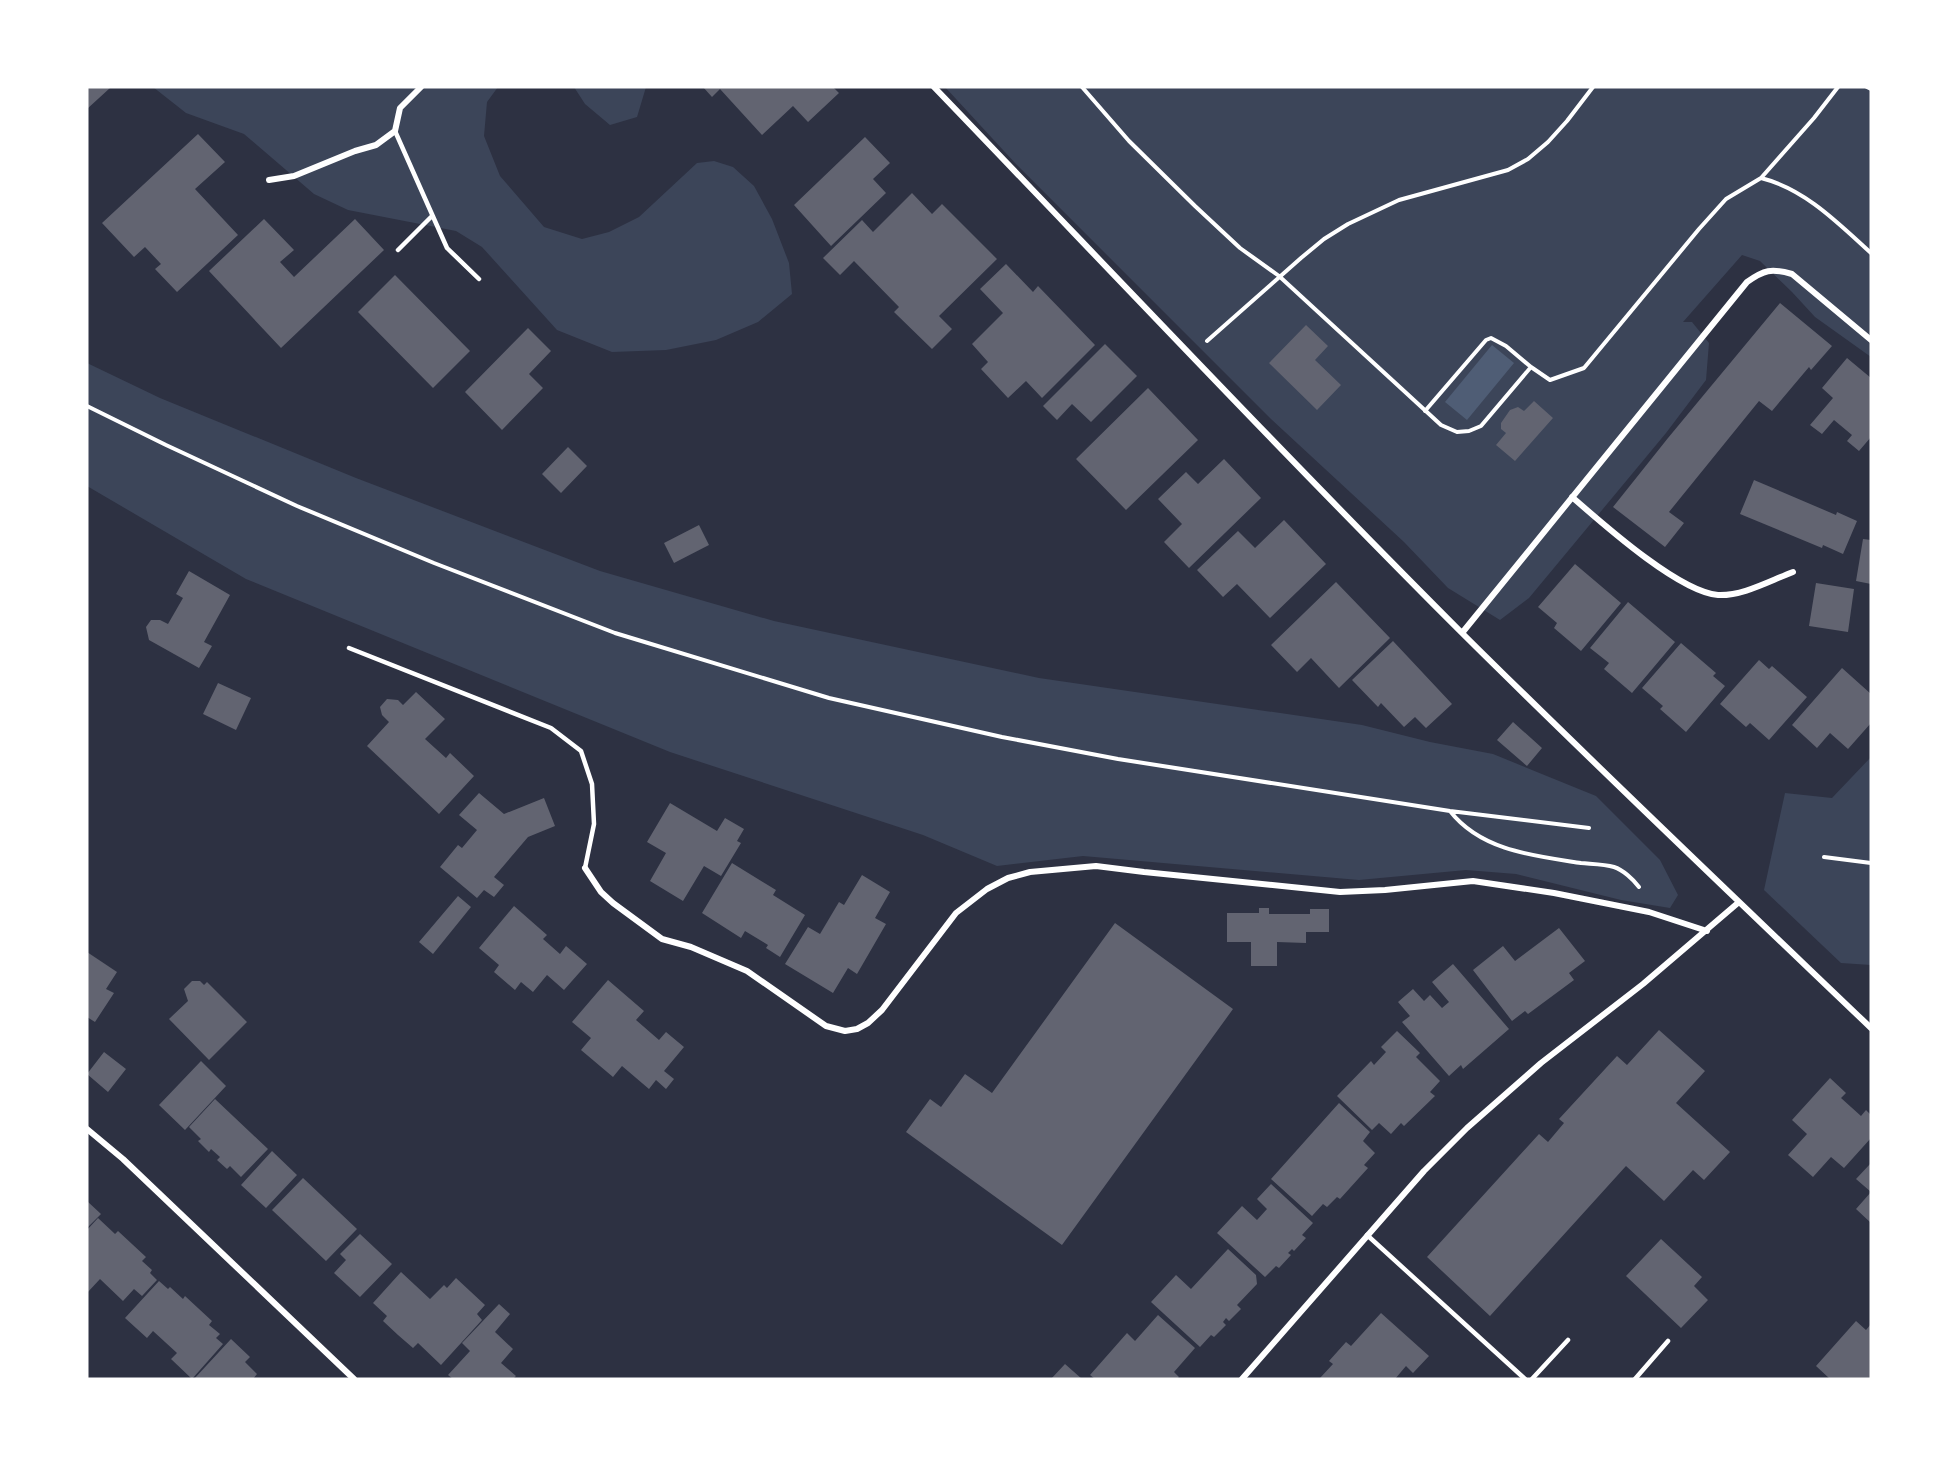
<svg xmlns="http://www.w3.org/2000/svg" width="1958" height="1466" viewBox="0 0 1958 1466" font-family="Arial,sans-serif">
<rect width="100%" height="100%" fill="#2d3142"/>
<!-- green -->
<path fill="#3c4559" d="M153,87H498L487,102L484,136L500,176L544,227L582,239L609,232L639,217L697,163L714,161L733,167L754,186L772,219L789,263L792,294L758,322L716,340L666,350L612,352L557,330L482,247L456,231L348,210L314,194L244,134L186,113Z
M574,87H646L637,117L610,125L585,104Z
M945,87H1871V357L1815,317L1792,292L1760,261L1742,255L1683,322H1692L1709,343L1706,380L1666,433L1529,598L1500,620L1448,588L1404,542L1271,419L1015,163Z
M87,363L160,398L356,478L600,571L774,621L1039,678L1362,725L1430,742L1493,754L1596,796L1660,860L1678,895L1670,908L1621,900L1516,874L1466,870L1359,880L1083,856L997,866L923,835L670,752L246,579L87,486Z
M1871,757V965L1841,963L1764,890L1785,793L1832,798Z"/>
<!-- water -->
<path fill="#4f5d75" d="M1492,345L1514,363L1467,420L1445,402Z"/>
<!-- building -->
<path fill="#626471" d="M87,87H109L110,88L87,109Z
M703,87H833L839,93L808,122L793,106L762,135L720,89L712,97Z
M198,134L225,162L195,189L238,235L177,292L155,269L161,264L145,247L134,257L102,223Z
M865,137L890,163L873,179L886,193L831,246L794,205Z
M912,193L932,214L942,204L997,259L939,316L952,329L932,349L894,312L899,307L854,261L840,275L823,258L862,220L873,232Z
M264,219L294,250L280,262L294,277L355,219L384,250L281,348L209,271Z
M1006,264L1033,292L1038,286L1095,345L1042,398L1026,381L1008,398L981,369L988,362L972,344L1003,313L980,289Z
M395,275L470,351L433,388L358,312Z
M1780,303L1832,346L1811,370L1809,367L1772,411L1759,401L1669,512L1684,523L1665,547L1613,507L1668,438Z
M1306,325L1328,346L1315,360L1341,385L1317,410L1269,363Z
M528,328L551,351L529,374L543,388L502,430L465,392Z
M1105,344L1137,376L1091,422L1072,404L1057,420L1043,406Z
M1847,358L1871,378V437L1859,451L1847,441L1852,435L1834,420L1822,434L1810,425L1833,398L1822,388Z
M1148,388L1198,440L1126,510L1076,459Z
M1534,401L1553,418L1515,461L1496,445L1506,433L1501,429V423L1510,410L1518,407L1524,411Z
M568,447L587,466L561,493L542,474Z
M1224,459L1261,498L1189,568L1164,542L1182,524L1158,499L1186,472L1198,484Z
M1754,480L1836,515L1837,512L1857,521L1843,554L1823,545L1822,548L1740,514Z
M1284,520L1326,564L1270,618L1237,584L1223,597L1197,570L1238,531L1255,548Z
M699,525L709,545L674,563L664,543Z
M1863,539L1871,540V584L1856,581Z
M1575,564L1621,603L1581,651L1554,628L1557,623L1538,607Z
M189,571L230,595L204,642L212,646L199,668L149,640L146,627L151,620H160L168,624L183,598L176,594Z
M1336,582L1390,638L1339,688L1311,658L1297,672L1271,645Z
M1816,583L1854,589L1848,632L1809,626Z
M1628,602L1675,642L1632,693L1604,669L1609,663L1590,648Z
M1393,641L1452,704L1426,728L1415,717L1404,727L1381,703L1378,707L1352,680Z
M1681,643L1716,673L1713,676L1725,686L1686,732L1660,709L1663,706L1642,688Z
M1759,660L1769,669L1772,666L1807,697L1769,740L1750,723L1746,727L1720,704Z
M1842,668L1871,694V723L1848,749L1830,733L1817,748L1792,725Z
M218,683L251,698L236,730L203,714Z
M416,692L445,719L425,739L446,758L450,753L474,776L439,814L367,746L389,722L382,715L380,707L387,699L398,700L403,705Z
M1513,722L1542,748L1527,766L1497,740Z
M479,793L504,814L544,798L555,826L528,837L494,877L504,885L494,897L484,890L477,898L440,867L458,845L462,848L477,830L459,815Z
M670,803L717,831L725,818L744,829L737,841L741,843L721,876L704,866L683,901L650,881L666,853L647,842Z
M732,863L776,890L773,895L805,915L780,957L766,948L768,945L745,931L741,938L702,913Z
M862,875L890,892L875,918L886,924L857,974L848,968L833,993L785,964L808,927L820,934L839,902L844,905Z
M458,896L471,907L433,954L419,942Z
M514,906L547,935L543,939L560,954L566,946L587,964L564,990L547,975L533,992L521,982L515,990L494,972L499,965L479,948Z
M1259,908H1269V914H1310V909H1329V932H1306V943L1277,942V966H1251V942H1227V913H1259Z
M1115,923L1233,1009L1062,1245L906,1132L930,1099L941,1107L965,1074L992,1093Z
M1559,928L1585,961L1569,973L1574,980L1528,1014L1525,1011L1512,1021L1473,970L1503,946L1515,961Z
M87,952L117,972L106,989L114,993L95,1022L87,1017Z
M1453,964L1509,1029L1463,1069L1461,1065L1449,1076L1402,1022L1410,1016L1398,1002L1413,989L1424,1001L1430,995L1442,1008L1449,1002L1432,982Z
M608,980L644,1011L636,1020L659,1040L666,1032L684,1047L664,1071L674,1079L666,1089L656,1080L649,1089L622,1066L613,1077L581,1050L591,1038L572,1022Z
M192,981H200L204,985L207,982L247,1022L209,1060L169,1019L188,1001L184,989Z
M1659,1030L1705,1071L1676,1103L1730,1152L1704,1180L1693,1170L1664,1201L1626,1166L1490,1316L1427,1257L1539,1134L1548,1142L1564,1123L1559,1119L1617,1056L1627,1065Z
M1397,1031L1420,1053L1416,1057L1440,1081L1430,1092L1435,1096L1404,1126L1401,1123L1391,1134L1379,1123L1372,1130L1337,1096L1371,1061L1374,1065L1386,1052L1381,1047Z
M104,1052L126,1069L108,1092L87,1074Z
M201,1061L226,1086L185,1130L159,1105Z
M1830,1078L1846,1093L1841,1098L1861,1116L1866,1110L1871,1115V1138L1844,1168L1831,1157L1813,1177L1788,1155L1807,1134L1792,1120Z
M215,1099L268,1149L241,1177L230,1166L227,1169L217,1160L220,1157L211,1149L209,1152L198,1141L201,1139L189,1127Z
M1339,1103L1370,1132L1363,1141L1375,1153L1364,1165L1368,1168L1340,1199L1337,1197L1327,1207L1323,1204L1312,1216L1271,1179Z
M272,1151L297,1175L266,1208L241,1185Z
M1871,1163V1192L1856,1179Z
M303,1178L357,1229L326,1261L272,1210Z
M1271,1184L1313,1223L1302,1235L1306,1238L1294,1251L1292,1249L1288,1253L1291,1255L1279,1268L1276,1266L1265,1277L1217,1233L1242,1206L1257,1220L1267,1209L1257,1199Z
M1871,1192V1223L1856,1209Z
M87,1201L101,1214L87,1228Z
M98,1218L115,1234L118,1231L146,1257L142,1261L152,1270L150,1273L157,1280L142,1296L134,1289L123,1301L100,1279L87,1293V1230Z
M360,1234L392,1264L360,1297L334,1273L346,1260L340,1254Z
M1661,1239L1702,1277L1694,1286L1708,1300L1681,1328L1626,1276Z
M1228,1249L1256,1275L1257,1284L1237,1305L1241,1309L1229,1321L1226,1318L1223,1322L1226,1325L1214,1337L1211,1335L1200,1347L1151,1302L1176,1275L1191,1289Z
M401,1272L430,1299L444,1285L447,1288L456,1278L485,1305L477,1314L482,1320L441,1365L418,1343L413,1348L398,1335L383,1321L387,1316L373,1303Z
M159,1281L168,1289L170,1287L183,1299L185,1296L212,1321L209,1325L220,1334L216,1338L223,1344L192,1379L171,1359L177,1353L153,1331L147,1338L125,1318Z
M499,1304L510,1314L495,1332L513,1349L501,1363L516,1376L513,1379H453L448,1375L470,1351L462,1343Z
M1381,1313L1429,1356L1413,1373L1406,1366L1395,1379H1321L1320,1378L1333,1364L1329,1361L1346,1342L1351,1346Z
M1158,1315L1195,1348L1174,1372L1179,1377L1177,1379H1095L1090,1375L1127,1333L1135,1341Z
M1856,1321L1866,1330L1871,1324V1379H1830L1816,1366Z
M231,1339L250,1357L245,1362L257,1374L253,1379H194Z
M1065,1364L1082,1379H1051Z"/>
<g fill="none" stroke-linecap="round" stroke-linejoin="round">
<!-- path -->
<path stroke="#fff" stroke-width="4" d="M1082,87L1129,141L1195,206L1240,248L1279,276L1441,425L1457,432L1469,431L1481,426L1531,367L1550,380L1584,368L1699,229L1726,199L1761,178L1814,118L1838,87
M1867,87L1871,89
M1761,178C1805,189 1838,223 1871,253
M1207,341L1301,258L1324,239L1348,224L1399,200L1508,170L1528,159L1548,142L1567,121L1593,87
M87,406L166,445L297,506L434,563L615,633L829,698L1002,737L1118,759L1450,811L1589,828
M1425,411L1486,340L1491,338L1506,346L1531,367
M1450,811C1481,851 1535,856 1581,863C1591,864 1604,864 1614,867C1623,870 1633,879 1639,887
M1824,857L1871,863"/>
<!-- service -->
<path stroke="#fff" stroke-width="4.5" d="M395,131L447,248L479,279
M398,250L432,216
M349,648L551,728L581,751L592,784L594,824L585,868
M1367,1235L1525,1379
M1532,1379L1568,1340
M1635,1379L1668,1341"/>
<!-- minor -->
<path stroke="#fff" stroke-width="6" d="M934,87C1110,270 1284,455 1463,634C1597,767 1734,897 1871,1028
M269,180L294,176L355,151L376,145L395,131L400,108L421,87
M1572,497C1603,524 1679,592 1718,595C1743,596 1769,581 1793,572
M1462,633L1747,282C1764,270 1771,268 1792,274L1871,340
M585,868L601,892L613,903L662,939L691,947L747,971L826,1026L845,1031L857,1029L868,1023L882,1010L956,913L987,889L1008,878L1030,872L1096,866L1144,872L1340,892L1385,890L1473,881L1554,893L1649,912L1707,931
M87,1129L123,1159L354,1379
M1242,1379L1424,1171L1467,1128L1541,1063L1643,984L1739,902"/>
</g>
<!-- border -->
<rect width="1958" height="1466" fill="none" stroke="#ffffff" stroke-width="177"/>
</svg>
